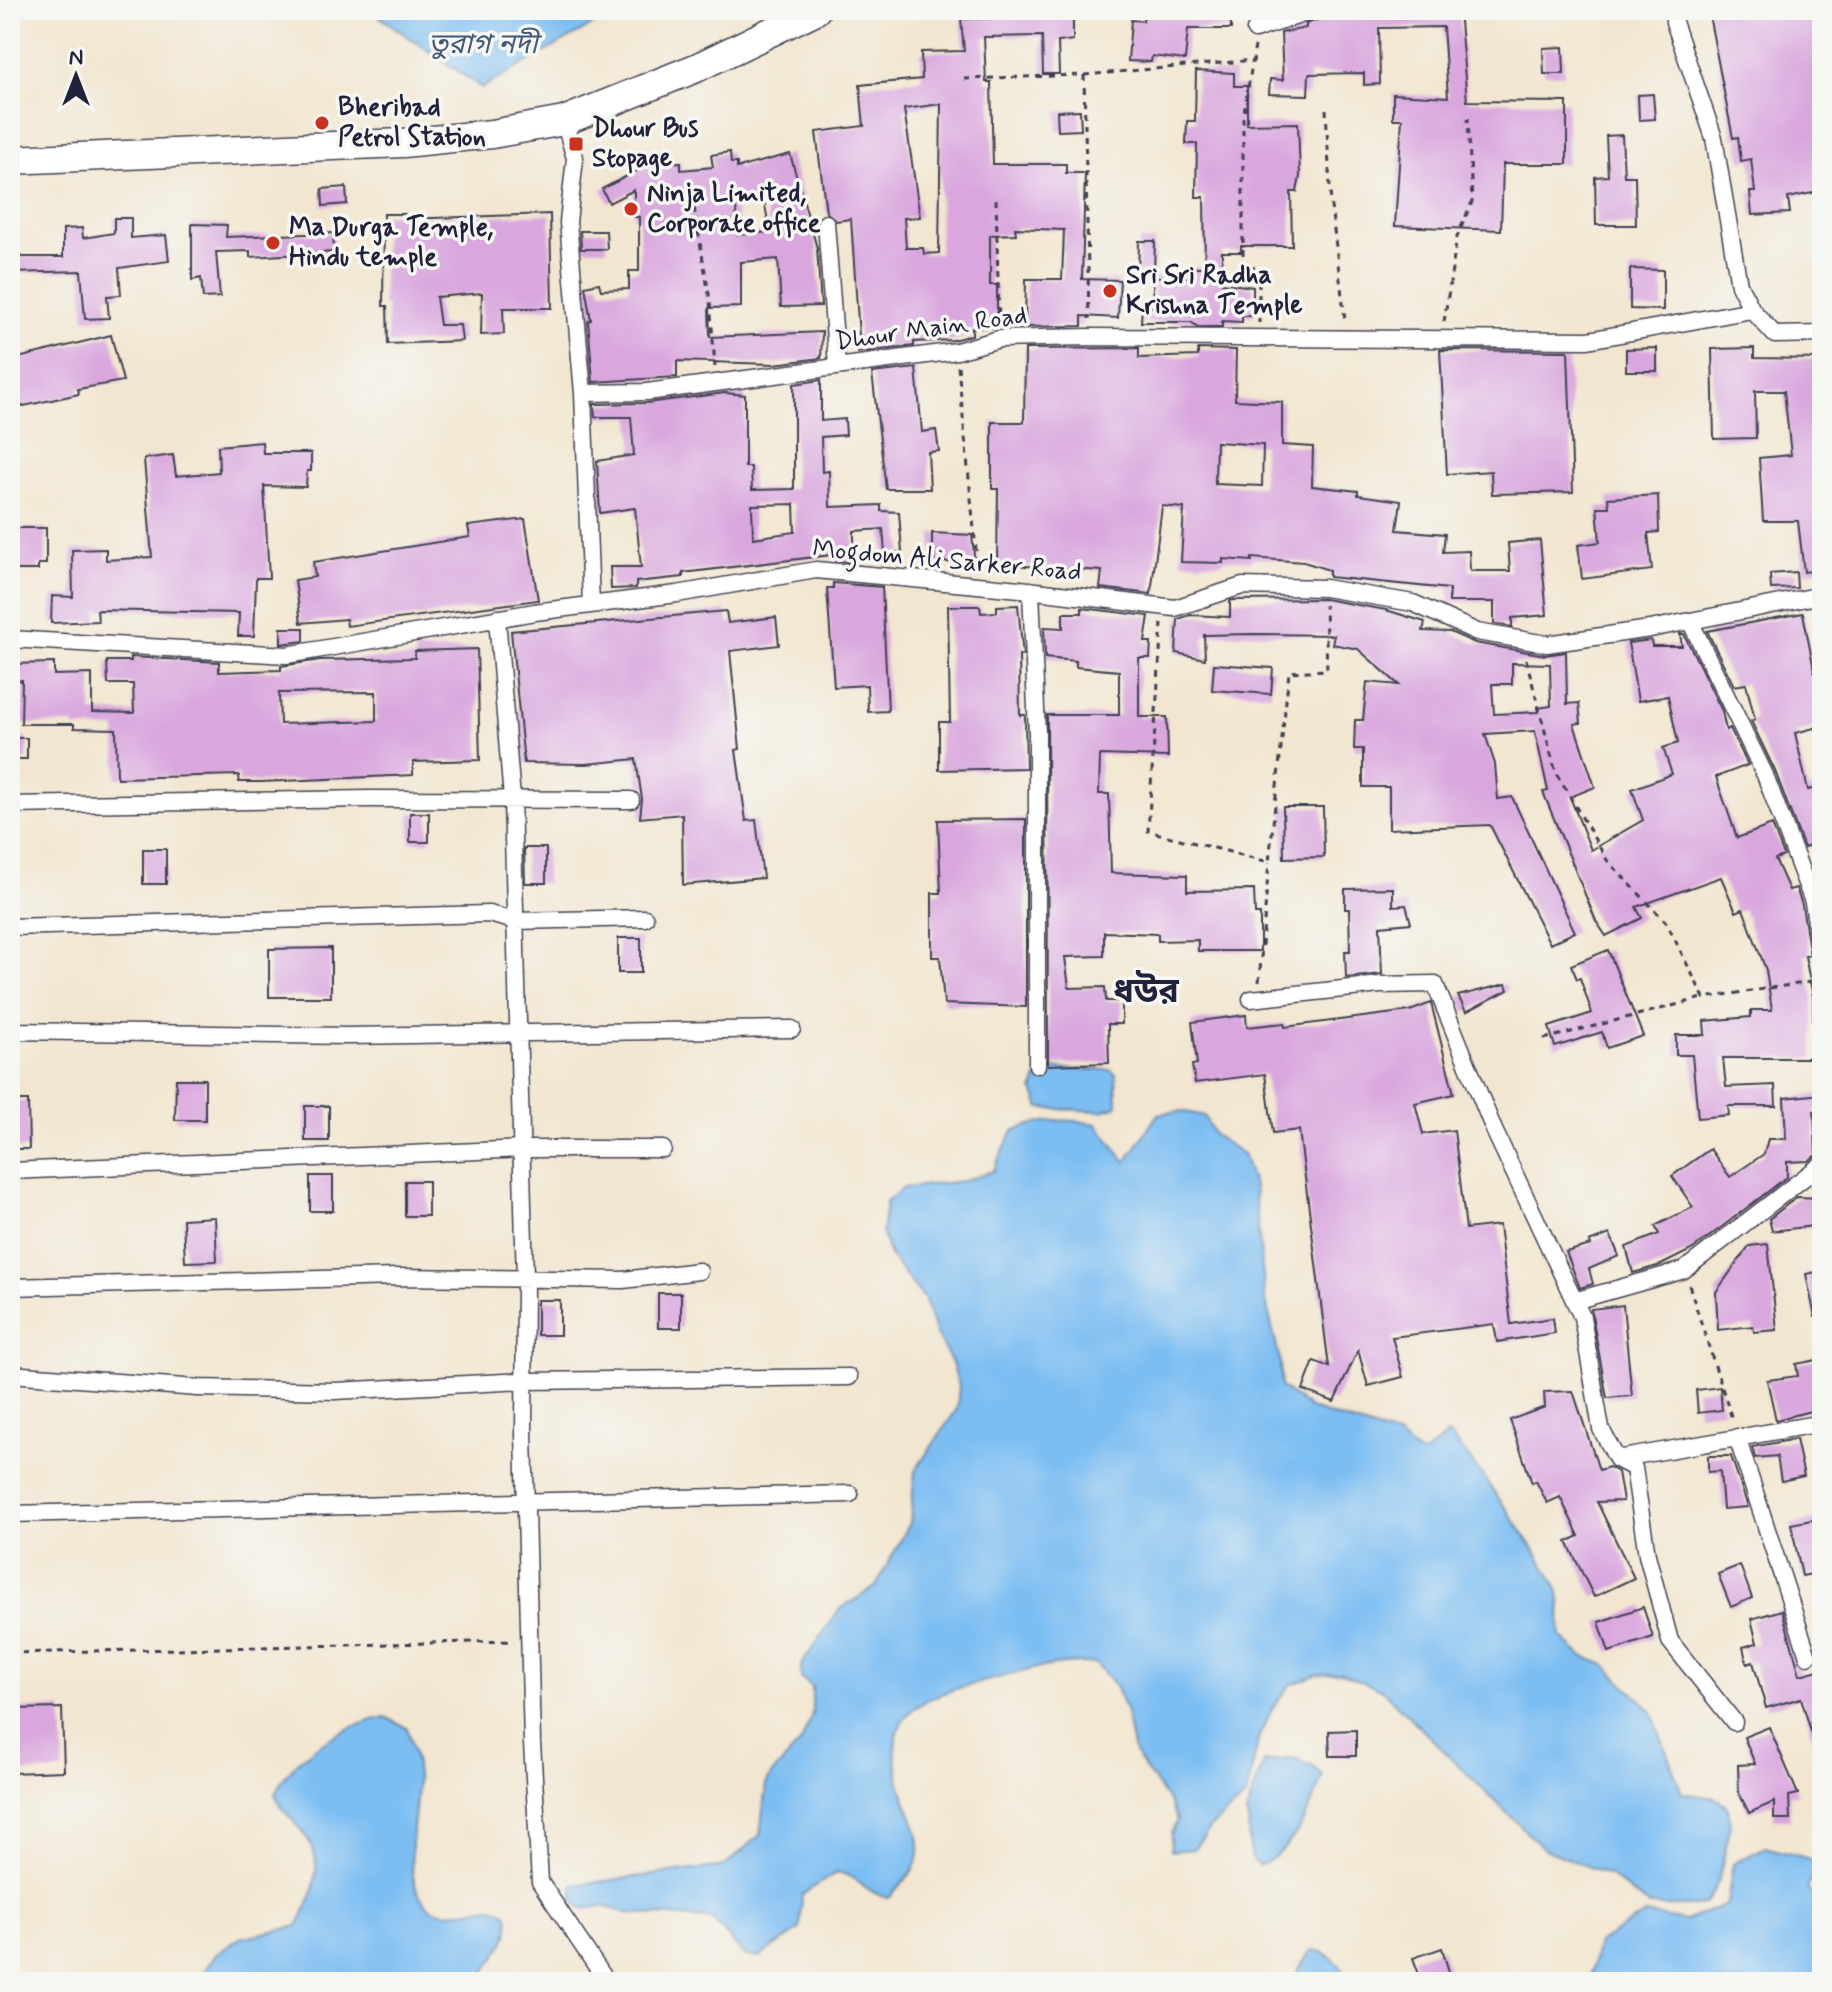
<svg xmlns="http://www.w3.org/2000/svg" width="1832" height="1992" viewBox="0 0 1832 1992" font-family="Mynerve,'Noto Sans Bengali',sans-serif">
<rect width="100%" height="100%" fill="#f6f6f2"/>
<filter id="ink" filterUnits="userSpaceOnUse"><feTurbulence type="fractalNoise" baseFrequency=".0125" numOctaves="2"/><feDisplacementMap in="SourceGraphic" scale="16" xChannelSelector="R" yChannelSelector="G"/><feConvolveMatrix kernelMatrix="1 2 1 2 8 2 1 2 1" color-interpolation-filters="sRGB"/></filter>
<filter id="wash" filterUnits="userSpaceOnUse"><feTurbulence type="fractalNoise" baseFrequency=".006" numOctaves="4" result="noise"/><feDisplacementMap in="SourceGraphic" scale="32" xChannelSelector="R" yChannelSelector="G"/><feGaussianBlur stdDeviation="1.8" result="paint"/><feColorMatrix in="noise" values="0 0 0 0 0 0 0 0 0 0 0 0 0 0 0 0 0 1.4 0 .05"/><feComposite in="paint" operator="in"/></filter>
<g filter="url(#wash)">
<rect width="100%" height="100%" fill="#f2e6d0"/>
<!-- water -->
<path fill="#7dbef2" stroke="#507096" stroke-width="2" d="M370,10H619L482,88Z
M1047,1069L1110,1070L1116,1074L1117,1106L1102,1111L1040,1108L1033,1090L1038,1075Z
M1180,1111L1204,1116L1214,1135L1243,1154L1254,1187L1265,1298L1280,1360L1281,1387L1311,1409L1399,1437L1417,1453L1424,1454L1448,1435C1464,1446 1555,1575 1559,1593C1562,1607 1559,1623 1561,1637L1582,1656L1605,1665L1651,1710L1682,1793L1716,1798L1728,1808L1730,1828L1718,1882L1710,1897L1704,1904L1693,1906H1649L1609,1875L1544,1849L1381,1689L1341,1673L1316,1675L1290,1685L1273,1707L1259,1736L1246,1797L1215,1823L1193,1849L1171,1851V1834L1177,1820L1169,1802L1134,1753L1125,1709L1115,1686L1097,1664C1057,1659 1020,1673 982,1682C909,1699 878,1718 905,1799C911,1816 921,1835 919,1853C917,1871 900,1885 889,1898C868,1895 857,1875 837,1872L802,1895L800,1929L758,1958L744,1955L712,1919L627,1913L603,1906L582,1909L573,1900V1885L725,1866L760,1835L766,1785L771,1775L801,1743L812,1714V1687L801,1678V1665L839,1610L876,1586L910,1523L915,1471L957,1409L959,1386L952,1363L935,1332L925,1300L890,1256L882,1233L886,1202L903,1188L963,1181L993,1171L1013,1131C1042,1119 1066,1118 1097,1124L1126,1162L1158,1114Z
M385,1717L407,1728C412,1744 416,1760 417,1776C419,1812 396,1884 431,1908C453,1923 491,1895 508,1915C513,1945 490,1957 480,1982H197L215,1955L240,1938L298,1926C310,1903 325,1866 309,1841C298,1824 283,1813 275,1794C293,1753 344,1726 385,1717Z
M1294,1758L1313,1766L1322,1776C1312,1808 1292,1854 1258,1866C1242,1851 1253,1831 1246,1813L1264,1762Z
M1765,1847L1818,1861L1807,1890L1822,1904V1982H1589L1598,1943L1645,1914L1685,1921L1727,1904L1733,1864Z
M1311,1950C1330,1950 1342,1968 1352,1982H1291Z"/>
<g id="blocks">
<!-- building -->
<path fill="#d9a7de" fill-rule="evenodd" d="M1144,10H1231V29H1188L1185,60L1152,56L1151,62L1128,61L1131,20L1143,21Z
M1338,10H1459L1467,101L1567,102V164H1503L1501,230L1395,226L1402,119H1393V94L1448,97L1443,27L1379,28L1380,84L1364,85V73L1309,74L1308,95L1269,94L1270,79L1283,80L1281,33L1306,28V24L1322,18H1338Z
M1708,10H1822V191L1788,198L1790,213L1752,215L1750,192H1755L1751,159L1741,161L1738,137L1733,138Z
M1073,17V40L1058,42L1059,74H1043L1042,36L984,37L986,82H991L993,164H1066V173H1085L1082,279L1120,280L1118,318L1082,316V326L1025,327L1026,279H1062L1064,230L1015,228L1016,234L990,235V285H997V328H972V335L953,340L914,342V346L857,353L854,337L859,336L851,219L836,221L826,212L816,132L864,126L860,85L922,79L921,52L964,51L961,19ZM941,104L939,253L924,254L923,248H906L904,218L920,217L904,109Z
M1563,47L1564,74H1544L1543,48Z
M1196,71L1234,73V86H1247V124L1298,123L1300,176L1297,192H1291L1292,246H1241V252H1222V283L1253,287V316H1242V322L1222,321V327H1198L1191,322H1141L1142,307H1153V277H1191L1192,267H1205L1204,197H1196L1197,144H1186L1187,121H1195Z
M1653,94L1655,119L1639,120L1638,95Z
M1080,110L1081,130L1058,131L1057,111Z
M1622,135L1624,176H1635L1636,225H1596L1595,177L1608,176L1606,136Z
M730,152L731,163H737V168L790,154L817,248L821,306L781,307L778,259L741,262V307L709,308L710,337L822,332L821,358L774,364L677,361V377L593,382L588,321L591,320L585,286L599,283L601,290L629,289V271H639V217H634V190L609,203L602,189L652,163L681,162V170L713,167L711,155ZM764,200L770,232L737,235L736,203Z
M346,187L347,204L323,206L322,189Z
M384,214H405V219L550,214L552,308H503L504,334L481,335L482,293L436,297L440,325H460L462,341L388,344L387,306H383Z
M114,218H131V238L166,235L169,261L119,268L121,295L107,296L109,318L85,319L81,271L10,273V257H63V229L82,228L83,238L114,233Z
M192,224L227,225L226,237L333,233L334,252L250,257V251L216,252L220,297L203,298L201,278L192,280Z
M580,231H606L607,249H581Z
M1139,241H1155L1154,272H1138Z
M1630,269L1663,270V310L1630,309Z
M111,335L123,381L78,389L79,394L10,409V360Z
M1139,348V358L1198,356V349L1236,350L1235,400L1282,402V445L1313,447L1312,486L1358,491V495L1401,501L1397,530L1445,534L1443,552L1469,551L1470,571H1510L1508,543L1540,540L1547,615L1512,618V627L1494,624V602H1449V589L1329,577V570L1304,562L1252,558V561L1223,559V563L1181,562L1184,508L1162,506L1151,594L1100,588L1102,571L997,564L998,489H992V422H1024L1025,349ZM1216,442L1263,445L1262,486L1215,484Z
M1657,348V371H1626V349Z
M1754,348V358L1822,359V570L1804,572L1798,521H1763L1759,458L1791,455L1784,391H1755L1756,438L1714,439L1712,349Z
M1440,350L1568,351L1573,492L1492,494L1491,471L1447,474Z
M916,368L922,432L936,430L939,451L928,452L930,489H886L872,373Z
M821,380V421L845,419L846,435L821,437L822,472L829,471L830,507L881,505V511L899,512L902,552L885,553L883,529L854,531V563L832,560V555L683,573V577L636,582V588L611,589L610,567H641L635,508L600,513L597,461L634,455L631,417H595L594,404L647,403L725,393L745,395V467H751L752,490L794,489V384ZM794,504L795,532L753,538L752,505Z
M262,442L263,453H311V471H307L306,487L264,486L269,578H256L254,636H238L239,613L97,610L98,621L51,623L52,596L73,597L72,550L106,549V560L152,557L144,459L173,455L176,476L219,472L218,446Z
M1658,495L1659,532L1648,533L1652,570L1582,579L1578,545L1600,542L1597,507H1609L1608,498Z
M525,519L538,600L347,626L346,619L301,623L295,580L315,577L313,562L470,537L468,526Z
M10,528H46V564H38V570H10Z
M932,533L972,535L975,564L932,561Z
M1796,572L1797,588L1771,589L1770,574Z
M833,583L882,587L888,711L868,712L867,685L834,687L827,588H833Z
M1324,599L1386,610L1425,622L1423,631L1450,632L1475,643L1545,655L1566,652L1567,704L1579,703L1581,723L1574,724L1595,787L1570,797L1591,850L1643,820L1632,789L1672,774L1663,748L1678,743L1668,696L1638,701L1628,643L1651,640L1652,646H1682L1680,634H1684L1722,711L1726,730L1730,728L1748,765L1716,777L1737,838L1772,825L1784,856L1775,859L1789,890L1796,888L1802,905L1810,955L1805,956L1813,996V1058H1723L1726,1087L1775,1085L1776,1106H1728L1729,1115L1698,1118L1692,1055H1676V1035H1705L1704,1021L1751,1017V1010H1772L1766,970L1743,909L1736,912L1721,877L1636,907L1642,918L1606,936L1596,921L1543,792L1548,791L1535,731L1485,734L1495,764L1498,799L1512,797L1575,932L1550,944L1490,825L1389,829V787H1363V749H1354L1355,720H1363L1367,682L1399,685L1358,649L1332,644L1334,635L1253,634L1204,635L1205,659L1176,653L1178,619L1190,615L1230,617V601L1234,600ZM1512,663L1550,664L1551,706L1538,708L1539,712L1494,714L1492,684H1512Z
M1018,605L1023,656L1019,655L1020,715H1025L1026,768L939,770V722H950L948,606H980L981,613L997,612V606Z
M1082,608L1149,616L1145,642H1151L1150,658H1139V717H1167L1168,757L1100,755L1099,794H1109L1111,873L1187,875V891L1254,890L1255,914H1260V951H1198V940L1158,941V934L1104,932V956L1065,957L1069,988L1105,987L1106,1001H1122V1024H1108L1109,1063L1048,1065L1047,715H1119V671L1076,667V661L1045,658L1044,627L1063,628V613H1082Z
M726,611L728,623L776,617L779,645L730,651L740,749L736,750L746,821L756,820L763,878L683,885L682,814L640,818L642,799L636,759L586,764L524,763L511,631Z
M1803,613L1822,711V726L1795,733L1808,790L1822,787V842L1804,848L1775,771L1751,721L1755,719L1746,684L1734,686L1707,631Z
M281,628H304V641L281,644Z
M477,649L480,760L413,762V775L262,782H239V775L117,778L116,729L74,728V724H21L22,680L10,682V664L54,663V675L92,674V712L134,713L133,684H108L107,661H131V657L219,662V672L281,670V666L320,660L415,658V651ZM376,692V721L280,724L279,693Z
M1214,664L1273,668L1271,694L1212,690Z
M11,738H27V759H10Z
M1283,807H1323L1324,857L1284,858Z
M410,813H429V842H410Z
M1026,819V1007L944,1004L940,957H932V893H941L938,820Z
M524,848H546V883H525Z
M143,849H166V884H143Z
M1393,888V906L1406,905L1411,923L1380,926L1382,974L1346,978L1345,951H1350L1349,909H1345V889Z
M618,938H641V973H618Z
M331,948V997H269V949Z
M1608,950L1643,1036L1607,1048L1602,1032L1555,1047L1549,1027L1592,1013L1580,978L1577,979L1571,965Z
M1506,984L1508,990L1466,1012L1458,996Z
M1431,1003L1454,1094L1415,1103L1423,1134L1454,1130L1466,1229L1499,1225L1511,1324L1553,1318L1555,1333L1497,1342L1494,1324L1392,1337L1403,1377L1368,1386L1358,1350L1334,1402L1303,1390L1314,1361L1329,1367L1299,1130L1273,1133L1265,1074L1195,1083L1192,1065L1197,1064L1192,1022L1246,1015L1247,1027L1284,1023L1285,1027L1410,1011Z
M176,1079H205V1120H175Z
M1822,1094V1110L1814,1111L1816,1155L1808,1161L1787,1162V1177L1693,1249L1661,1265L1633,1273L1626,1247L1659,1234L1655,1226L1693,1207L1672,1176L1710,1149L1730,1177L1764,1154L1768,1139H1786L1784,1098Z
M10,1101H28L29,1149H10Z
M305,1106H329V1141H305Z
M310,1176H333V1211H310Z
M405,1181H428V1216H405Z
M1797,1197L1822,1198V1225L1772,1231L1769,1219Z
M215,1217L217,1261L185,1262L183,1219Z
M1610,1234L1619,1256L1589,1269L1593,1284L1580,1288L1566,1252L1591,1245L1589,1242Z
M1768,1244L1777,1330L1754,1332L1753,1326L1718,1330L1716,1292L1749,1246Z
M1822,1271V1317H1815L1806,1274Z
M658,1293H681V1328H658Z
M537,1300H560V1335H537Z
M1623,1305L1632,1396L1607,1398L1591,1309Z
M1822,1359V1408L1776,1420L1767,1380L1798,1376L1796,1364Z
M1720,1387L1722,1410L1698,1413L1696,1390Z
M1573,1391L1599,1470L1609,1467L1618,1472L1623,1501L1597,1502L1634,1578L1594,1597L1567,1542L1579,1536L1560,1497L1547,1503L1536,1481L1532,1483L1510,1420L1545,1407L1544,1392Z
M1796,1439L1804,1476L1781,1481L1777,1456L1755,1458L1752,1447Z
M1708,1456H1731L1748,1507L1723,1509L1720,1471L1708,1472Z
M1822,1518V1572L1802,1576L1791,1524Z
M1740,1565L1752,1598L1731,1607L1718,1574Z
M1643,1607L1653,1637L1609,1652L1599,1622Z
M1782,1610L1800,1675L1822,1669V1755H1818L1801,1698L1766,1708L1753,1662L1747,1664L1743,1647L1757,1643L1751,1619Z
M62,1708L64,1771L10,1773V1709Z
M1769,1727L1798,1794L1789,1796L1790,1819H1774V1802L1749,1813L1739,1793L1738,1765L1755,1764L1744,1737Z
M1356,1730V1756H1330L1329,1731Z
M1442,1948L1452,1982H1422L1413,1958Z"/>
</g>
</g>
<g filter="url(#ink)">
<use href="#blocks" fill-opacity="0" stroke="#413f51" stroke-width="2"/>
<g fill="none" stroke-linecap="round" stroke-linejoin="round">
<!-- minor casing -->
<g stroke="#413f51" stroke-width="19">
<path id="minor" d="M1674,10V22L1714,138L1739,285L1752,310L1775,335L1822,334
M1255,30L1315,10
M564,121L575,158L568,222L583,393L647,392L957,351L999,339L1090,337L1588,340L1752,310
M826,223L837,366
M583,393L591,605
M1031,590L1037,734V1065
M497,618L512,799L525,1280L524,1433L532,1743L540,1882L607,1982
M1690,621L1765,775L1813,902L1822,964
M10,639L287,655L535,612L677,594L816,570L1020,589L1175,608L1242,586L1325,588L1413,603L1477,632L1547,644L1650,629L1822,595
M10,805L369,799L631,800
M10,927L489,914L515,921L645,918
M1251,999L1380,985L1435,984L1494,1130L1582,1317L1601,1429L1617,1459L1822,1423
M10,1031L348,1036L792,1029
M10,1171L523,1149H663
M10,1287L397,1277L623,1280L699,1271
M1574,1301L1684,1270L1822,1164
M10,1374L198,1388L335,1391L525,1381L849,1377
M1737,1437L1808,1656
M1617,1459L1634,1468L1647,1555L1670,1641L1734,1722
M10,1514L850,1494"/>
</g>
<!-- trunk casing -->
<g stroke="#413f51" stroke-width="31">
<path id="trunk" d="M10,160L403,143L492,134L564,121L696,68L816,10"/>
</g>
<!-- path -->
<path stroke="#413f51" stroke-width="3" stroke-dasharray="6 6" stroke-linecap="butt" d="M1255,46L1243,118V267L1259,268V323
M1084,75L1089,319
M964,79L1084,75L1255,60
M1326,109L1331,206L1345,320
M692,196L710,300L715,367
M996,199L999,323
M1444,322L1457,237L1472,202L1468,118
M958,366L978,570
M1162,623L1148,831L1269,862L1289,672L1327,670L1325,605
M1526,659L1556,773L1607,860L1666,922L1704,998L1817,981
M1259,982L1269,862
M1544,1039L1703,998
M1689,1285L1733,1422
M10,1653L514,1641"/>
<!-- minor -->
<use href="#minor" stroke="#fff" stroke-width="16"/>
<!-- trunk -->
<use href="#trunk" stroke="#fff" stroke-width="28"/>
</g>
</g>
<!-- markers -->
<g fill="#c8321e" stroke="#f6f6f2" stroke-width="3">
<circle cx="322" cy="123" r="8"/>
<rect x="568" y="136" width="16" height="16" rx="4"/>
<circle cx="631" cy="209" r="8"/>
<circle cx="273" cy="243" r="8"/>
<circle cx="1110" cy="291" r="8"/>
</g>
<g text-anchor="middle" dominant-baseline="central" stroke-width="7" stroke-linejoin="round" paint-order="stroke">
<!-- poi labels -->
<g font-size="26" font-weight="bold" fill="#22223b" stroke="#f6f6f2" text-anchor="start">
<text x="338" y="108">Bheribad<tspan x="338" dy="30">Petrol Station</tspan></text>
<text x="592" y="129">Dhour Bus<tspan x="592" dy="30">Stopage</tspan></text>
<text x="647" y="194">Ninja Limited,<tspan x="647" dy="30">Corporate office</tspan></text>
<text x="289" y="228">Ma Durga Temple,<tspan x="289" dy="30">Hindu temple</tspan></text>
<text x="1126" y="276">Sri Sri Radha<tspan x="1126" dy="30">Krishna Temple</tspan></text>
</g>
<!-- street labels -->
<g font-size="26" fill="#22223b" stroke="#f6f6f2">
<text transform="translate(931 329) rotate(-8)">Dhour Main Road</text>
<text transform="translate(947 561) rotate(5)">Mogdom Ali Sarker Road</text>
</g>
<!-- water labels -->
<g font-size="28" font-style="italic" fill="#42597b" stroke="#f6f6f2">
<text x="483" y="45">তুরাগ নদী</text>
</g>
<!-- district labels -->
<g font-size="34" font-weight="bold" fill="#22223b" stroke="#f6f6f2">
<text x="1146" y="992">ধউর</text>
</g>
</g>
<!-- margin -->
<rect width="1832" height="1992" fill="none" stroke="#f6f6f2" stroke-width="40"/>
<!-- north arrow -->
<g transform="translate(76 76)" stroke="#f6f6f2" stroke-width="6" paint-order="stroke">
<path d="M0-6L14 30L0 20L-14 30Z" fill="#22223b"/>
<text y="-12" font-size="22" font-weight="bold" text-anchor="middle" fill="#22223b">N</text>
</g>
</svg>
